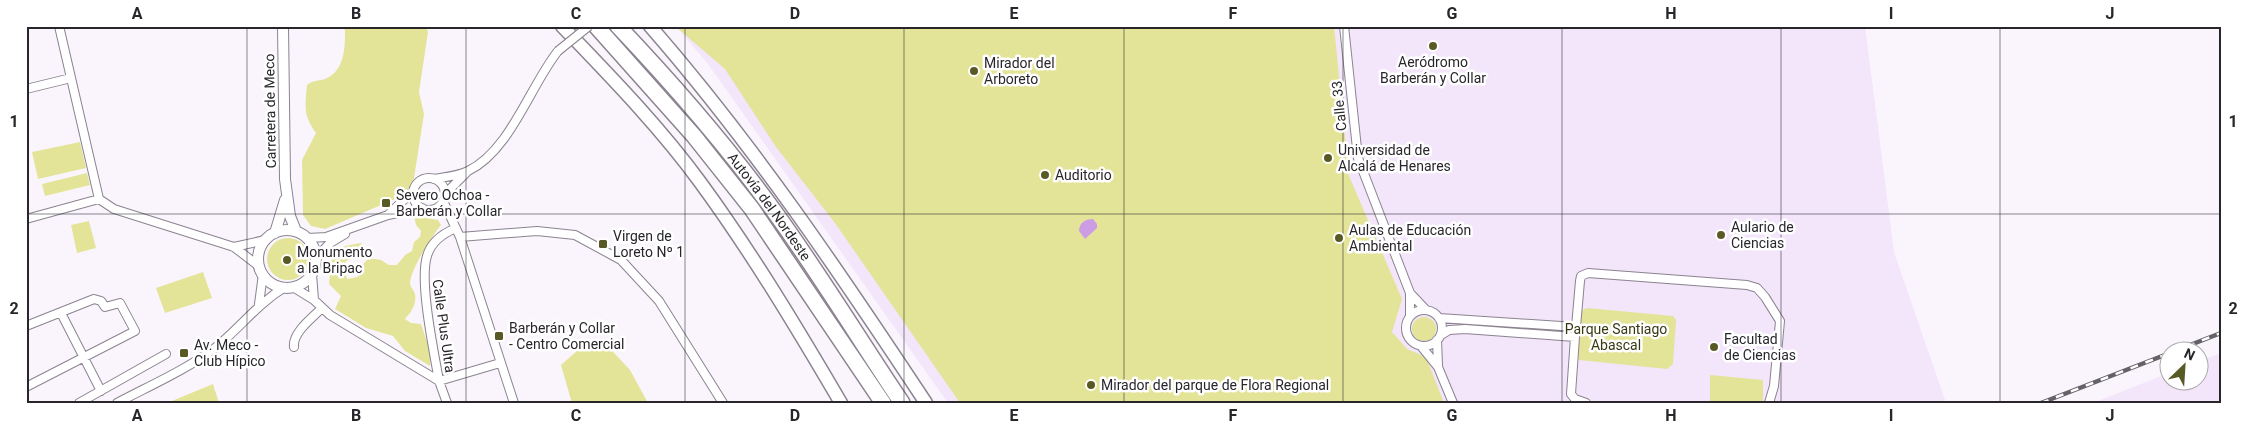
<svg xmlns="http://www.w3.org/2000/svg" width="2247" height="429" viewBox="0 0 2247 429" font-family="Roboto,sans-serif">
<rect width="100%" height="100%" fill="#faf5fd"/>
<!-- built -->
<path fill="#f3e5fa" d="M676,26H1865L1894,252L1945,400L1939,403H948L708,64Z
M2221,353V403H2093L2169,373L2170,382H2200V361Z"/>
<!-- green -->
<path fill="#e3e498" d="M341,26H426L428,32L419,92L424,114L417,159L413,184L400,197L325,229L311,226L303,215L302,160L316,133C303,115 305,107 307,85C313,80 318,81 325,79C345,71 345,47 345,30Z
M675,26H1334L1349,176L1402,299L1392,332L1407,349L1426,357L1444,403H960L835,223L776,147L725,69Z
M80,142L86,168L38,179L32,152Z
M87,173L90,185L45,196L42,184Z
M414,216L438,220L441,225C432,236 410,270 410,284C411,287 414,291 415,294C417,304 411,312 405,319L411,323L421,324L431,354L430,366L405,351L393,336L366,328L335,309L341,296L329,284C332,255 330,247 361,243L365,249L362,255L346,261L344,267L347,279L358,277L360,267L369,258L381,260L389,265H397L405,255L412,251L414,242L420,237L421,231L416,225Z
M89,221L96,248L77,253L71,225Z
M267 259a21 21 0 1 1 42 0a21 21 0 1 1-42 0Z
M203,272L212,298L165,313L156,288Z
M1587,308L1673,316L1676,320L1673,364L1667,369L1579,360L1577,356L1581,311Z
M1412 329a12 12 0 1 1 24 0a12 12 0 1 1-24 0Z
M601,339L630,370L648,403H573L571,400L561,365L578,350Z
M1710,375L1763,380V403H1710Z
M213,384L219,403H167Z"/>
<!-- water -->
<path fill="#cc9de5" d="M1093,219L1097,224V228L1085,239L1079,231C1079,223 1085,219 1093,219Z"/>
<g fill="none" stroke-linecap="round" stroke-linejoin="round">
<!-- minor casing -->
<g stroke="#8b8390" stroke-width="10">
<path id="minor" d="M59,26L99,199L114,209L234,247L260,267
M1344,26L1358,158L1410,293L1426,310
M26,89L71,78
M413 194a16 16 0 1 1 32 0a16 16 0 1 1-32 0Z
M434,179C445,177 458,176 468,171C510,151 530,86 558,51
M445,194L466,173
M443,201L460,237L514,403
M389,214L414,190
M26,219L99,199
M456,228C444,233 431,242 427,256C419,282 434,352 439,381L500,363
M460,237L537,231L575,235L621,260L659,301L723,403
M308,238L326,237L388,215L422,208
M234,247L265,240
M316,258L330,243L345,234
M293,287L314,300L312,274
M1410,293V316
M314,300L330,315L439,381L447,403
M259,304L263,274
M1406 328a18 18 0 1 1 36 0a18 18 0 1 1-36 0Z
M61,313L101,391
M1439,318L1576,327L1580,281L1581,276L1588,273L1747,285L1757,288L1765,297L1780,321L1774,386L1769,403
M26,326L94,299L101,301L105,307L120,303L135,331L26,387
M1441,335L1449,330L1465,329L1575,337L1571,394L1575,399L1586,403
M1437,340L1438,365
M1421,346L1438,367L1453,403
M294,347C292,333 312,318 321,309
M79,403L166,354
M117,403C149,386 186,370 215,348C240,328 257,304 285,287"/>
</g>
<!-- tertiary casing -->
<g stroke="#8b8390" stroke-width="12">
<path id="tertiary" d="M283,26L285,179L290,216L296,231
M258 259a29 29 0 1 1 58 0a29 29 0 1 1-58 0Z
M275,233L285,200"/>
</g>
<!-- trunk casing -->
<g stroke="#8b8390" stroke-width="15">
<path id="trunk" d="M562,26C610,76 659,126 700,182C752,253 797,328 841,403
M650,26C753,144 840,273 926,403"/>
</g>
<!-- motorway casing -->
<g stroke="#8b8390" stroke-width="18">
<g id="motorway">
<path d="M596,26L694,136L752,209L883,403"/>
<path id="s1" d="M618,26C673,84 727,146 774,211C819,273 859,339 902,403"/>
</g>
</g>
<!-- minor -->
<use href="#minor" stroke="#fff" stroke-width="8"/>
<!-- tertiary -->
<use href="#tertiary" stroke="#fff" stroke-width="10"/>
<!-- trunk -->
<use href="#trunk" stroke="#fff" stroke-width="12"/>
<!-- motorway -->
<use href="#motorway" stroke="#fff" stroke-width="15"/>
<!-- rail casing -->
<g stroke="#646167" stroke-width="4.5">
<path id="rail" d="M2172,352L2221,333
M2041,403L2170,353"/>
</g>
<!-- rail -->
<use href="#rail" stroke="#fff" stroke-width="2.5" stroke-dasharray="8" stroke-linecap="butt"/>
<!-- minor-bridge casing -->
<g stroke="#8b8390" stroke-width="10" stroke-linecap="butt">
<path id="minor-bridge" d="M558,51L589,26"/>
</g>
<!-- minor-bridge -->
<use href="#minor-bridge" stroke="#fff" stroke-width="8"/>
</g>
<!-- grid -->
<path fill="none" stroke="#29262b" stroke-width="1" stroke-opacity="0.55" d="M247,26V403M466,26V403M685,26V403M904,26V403M1124,26V403M1343,26V403M1562,26V403M1781,26V403M2000,26V403M26,214H2221"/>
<!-- markers -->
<g fill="#595926" stroke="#fff" stroke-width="2">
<circle cx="1433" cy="46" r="5"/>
<circle cx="974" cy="71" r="5"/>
<circle cx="1328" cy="158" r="5"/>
<circle cx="1045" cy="175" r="5"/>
<rect x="381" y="198" width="10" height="10" rx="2.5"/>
<circle cx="1721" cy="235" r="5"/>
<circle cx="1339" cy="238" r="5"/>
<rect x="598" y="239" width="10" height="10" rx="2.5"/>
<circle cx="287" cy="260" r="5"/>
<rect x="494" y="331" width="10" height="10" rx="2.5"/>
<circle cx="1714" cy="347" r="5"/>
<rect x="179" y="348" width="10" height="10" rx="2.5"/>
<circle cx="1091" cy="385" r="5"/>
</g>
<g text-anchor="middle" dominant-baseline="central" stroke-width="5" stroke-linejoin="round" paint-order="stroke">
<!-- poi labels -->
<g font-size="14" fill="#29262b" stroke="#fff" text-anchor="start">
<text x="1433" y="62" text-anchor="middle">Aeródromo<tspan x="1433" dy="16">Barberán y Collar</tspan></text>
<text x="984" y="63">Mirador del<tspan x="984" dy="16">Arboreto</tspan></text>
<text x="1338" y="150">Universidad de<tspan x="1338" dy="16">Alcalá de Henares</tspan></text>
<text x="1055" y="175">Auditorio</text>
<text x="396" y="195">Severo Ochoa -<tspan x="396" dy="16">Barberán y Collar</tspan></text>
<text x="1731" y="227">Aulario de<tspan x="1731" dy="16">Ciencias</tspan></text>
<text x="1349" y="230">Aulas de Educación<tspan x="1349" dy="16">Ambiental</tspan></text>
<text x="613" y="236">Virgen de<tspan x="613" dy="16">Loreto Nº 1</tspan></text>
<text x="297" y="252">Monumento<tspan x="297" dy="16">a la Bripac</tspan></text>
<text x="509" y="328">Barberán y Collar<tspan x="509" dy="16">- Centro Comercial</tspan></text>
<text x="1724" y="339">Facultad<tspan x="1724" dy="16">de Ciencias</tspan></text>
<text x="194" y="345">Av. Meco -<tspan x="194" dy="16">Club Hípico</tspan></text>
<text x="1101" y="385">Mirador del parque de Flora Regional</text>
</g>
<!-- street labels -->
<g font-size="14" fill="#29262b" stroke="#fff">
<text transform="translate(1339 106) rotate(-96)">Calle 33</text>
<text transform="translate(270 111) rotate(-91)">Carretera de Meco</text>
<text stroke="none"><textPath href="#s1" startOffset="236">Autovía del Nordeste</textPath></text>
<text transform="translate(444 326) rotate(82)">Calle Plus Ultra</text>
</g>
<!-- park labels -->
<g font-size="14" fill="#383812" stroke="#fff">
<text x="1616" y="329">Parque Santiago<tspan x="1616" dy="16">Abascal</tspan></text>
</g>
</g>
<!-- border -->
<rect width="2247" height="429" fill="none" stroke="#ffffff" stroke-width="55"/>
<!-- north arrow -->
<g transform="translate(2184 366) rotate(25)"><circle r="24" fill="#ffffff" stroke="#a9a8aa"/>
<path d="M0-4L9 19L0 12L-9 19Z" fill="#595926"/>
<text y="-8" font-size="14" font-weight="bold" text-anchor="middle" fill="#29262b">N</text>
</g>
<rect x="28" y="28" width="2192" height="374" fill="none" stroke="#29262b" stroke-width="2"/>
<g font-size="16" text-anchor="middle" font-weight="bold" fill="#29262b">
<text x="137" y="19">A</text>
<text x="356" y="19">B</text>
<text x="576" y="19">C</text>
<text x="795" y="19">D</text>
<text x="1014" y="19">E</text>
<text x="1233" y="19">F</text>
<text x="1452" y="19">G</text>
<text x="1671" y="19">H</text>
<text x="1891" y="19">I</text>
<text x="2110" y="19">J</text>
<text x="14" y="127">1</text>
<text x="2233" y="127">1</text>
<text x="14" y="314">2</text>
<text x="2233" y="314">2</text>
<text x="137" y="421">A</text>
<text x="356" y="421">B</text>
<text x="576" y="421">C</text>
<text x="795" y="421">D</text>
<text x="1014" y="421">E</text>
<text x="1233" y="421">F</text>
<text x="1452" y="421">G</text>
<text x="1671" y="421">H</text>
<text x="1891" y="421">I</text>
<text x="2110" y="421">J</text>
</g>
</svg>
